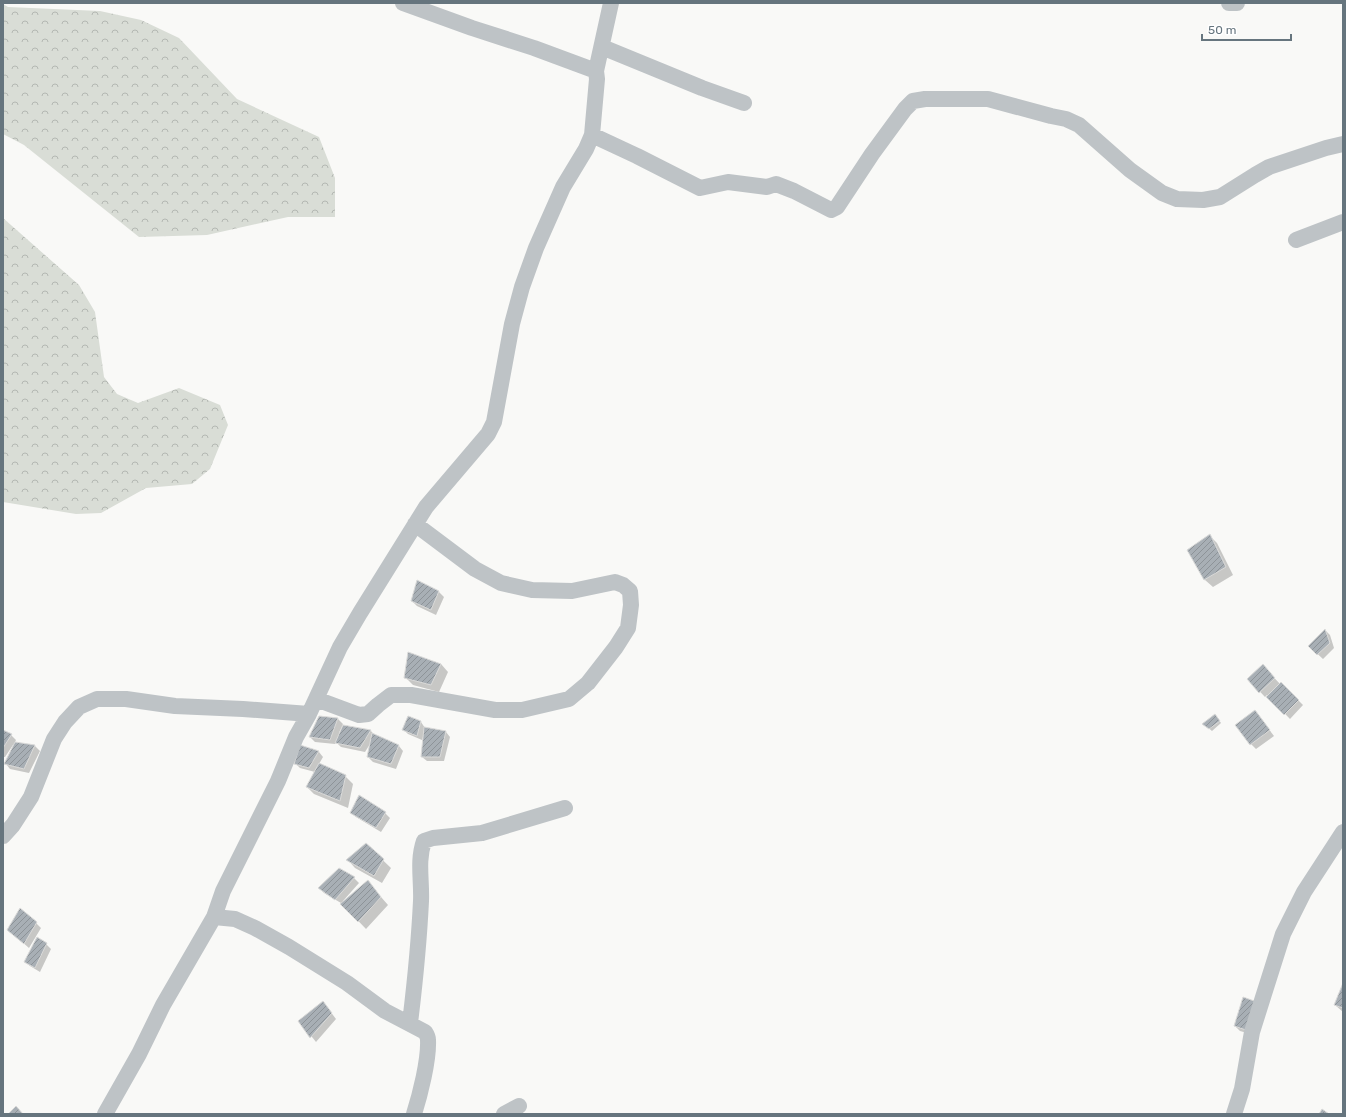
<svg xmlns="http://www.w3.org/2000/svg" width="1346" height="1117" viewBox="0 0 1346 1117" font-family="Rubik,sans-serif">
<defs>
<pattern id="forest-crowns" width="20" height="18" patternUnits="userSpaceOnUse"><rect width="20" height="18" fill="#d9ddd6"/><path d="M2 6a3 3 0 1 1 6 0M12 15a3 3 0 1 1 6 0" fill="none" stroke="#b4b8b3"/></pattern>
<pattern id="building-hatch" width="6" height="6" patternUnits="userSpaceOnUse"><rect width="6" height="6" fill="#a8afb5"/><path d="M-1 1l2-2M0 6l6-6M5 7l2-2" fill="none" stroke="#8d9398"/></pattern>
</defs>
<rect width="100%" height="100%" fill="#f9f9f7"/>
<!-- forest -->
<path fill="url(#forest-crowns)" d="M3,4L8,7L100,11L141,20L179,38L237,99L319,137L335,178V217H288L207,235L139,237L24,145L3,134Z
M3,218L79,285L95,312L104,377L117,394L138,403L179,388L220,405L228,425L210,469L192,484L146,488L101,513L76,514L3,502Z"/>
<!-- shadow -->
<path fill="#0003" d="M1210,536L1217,543L1233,575L1213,587L1205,580L1189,550Z
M417,581L439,592L444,597L436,615L417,606L412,601Z
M1325,630L1330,635L1334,648L1323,659L1309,646Z
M409,654L441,664L448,672L439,692L413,685L405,677Z
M1268,671L1280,684L1281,683L1303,705L1290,719L1267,695L1265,697L1248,679Z
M1259,716L1274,736L1256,749L1251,744Z
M319,717L338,719L343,724L339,733H341L344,727L371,731L375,736L399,746L403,751L396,769L373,762L368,757L370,744L365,752L341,747L336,742L335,744L315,742L310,737Z
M1217,717L1221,723L1212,731L1206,726Z
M421,722L425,728L446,732L450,737L444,761H427L422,757L424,734L422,740L408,734L403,729Z
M3,731L11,735L16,740L15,742L35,746L40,751L29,773L10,769L6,764L14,746L13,745L5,757H3Z
M301,746L319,752L323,757L319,764L345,776L353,784L348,808L314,794L307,787L315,772L300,768L295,763Z
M351,812L385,813L390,818L381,832L356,817Z
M366,844L391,868L382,883L355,868L348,860Z
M339,870L354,878L359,883L343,901L344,902L368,882L388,905L366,929L341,903L324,893L320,888Z
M36,923L41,928L29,948L14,935Z
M46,944L51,949L40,972L30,966L25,962Z
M1343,985V1012L1335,1005Z
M327,1007L336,1019L316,1042L300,1022Z
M1262,1008L1254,1035L1240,1031L1235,1026Z"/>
<!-- building -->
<path fill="url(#building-hatch)" stroke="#dadad9" d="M1210,534L1226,567L1204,580L1187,550Z
M417,580L439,591L431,610L411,601Z
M1325,629L1330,643L1317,655L1308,646Z
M408,652L441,664L431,685L404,678Z
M1263,664L1275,678L1259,693L1247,679Z
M1281,682L1299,700L1284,715L1266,697Z
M1255,710L1270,730L1250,745L1235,725Z
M1215,714L1220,721L1209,729L1202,724Z
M319,716L338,718L330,740L309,737Z
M408,716L421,721L417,736L402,730Z
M343,725L371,730L360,748L335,743Z
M424,727L446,731L440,757H421Z
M3,730L12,734L3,748Z
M372,733L399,745L391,764L367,757Z
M15,742L35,745L24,769L4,764Z
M300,745L319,751L309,768L294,764Z
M319,763L346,775L340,801L306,787Z
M359,795L386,812L376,828L350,813Z
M366,843L384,859L374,876L346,860Z
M339,868L355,877L335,900L318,888Z
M368,880L381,897L358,922L340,904Z
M20,908L37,922L24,944L7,930Z
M37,937L47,943L35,968L24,962Z
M1343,983V1008L1334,1005Z
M1243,997L1257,1002L1249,1031L1234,1026Z
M323,1001L332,1013L310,1038L298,1021Z
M16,1106L23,1114H8Z
M1322,1109L1329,1114H1319Z"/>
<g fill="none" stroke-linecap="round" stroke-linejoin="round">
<!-- minor -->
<path stroke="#bec3c6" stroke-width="16" d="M1229,3H1237
M602,47L702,88L744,103
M596,71L611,3
M592,135L637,156L700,188L728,182L767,187L776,184L794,191L831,210L837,207L872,154L905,109L913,101L925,99H988L1051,116L1066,119L1079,125L1130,170L1162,193L1177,199L1203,200L1220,197L1255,175L1269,167L1326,148L1343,144
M1296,240L1343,222
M316,699L359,715L368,714L378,705L391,695H411L495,710H522L569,699L588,683L616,647L628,628L631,605L630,591L623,585L615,582L572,591L532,590L501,583L475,569L415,524
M3,836L13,825L31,797L54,739L65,722L79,707L97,699H126L175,706L243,709L309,714
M214,917L235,919L255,928L289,947L347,983L385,1011L425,1032C427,1035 428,1037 428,1040C429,1060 420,1095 414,1114
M410,1023C415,982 419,942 421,901C422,881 417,861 424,841L433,838L482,833L565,808
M105,1114L139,1054L163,1005L214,917L223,891L278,781L296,737L309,714L340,647L360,613L426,507L488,434L494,422L512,324L522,287L536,248L563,187L586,149L592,135L597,79L596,71L534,48L472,28L403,3
M504,1114L519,1106
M1234,1114L1242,1089L1252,1032L1283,934L1304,892L1343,832"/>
</g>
<!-- border -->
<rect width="1346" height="1117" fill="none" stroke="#66757e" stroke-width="8"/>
<!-- scale -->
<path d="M1202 34v6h89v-6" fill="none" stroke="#66757e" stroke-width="2"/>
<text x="1208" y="34" font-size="12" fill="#66757e" stroke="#ffffff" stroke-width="3" paint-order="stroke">50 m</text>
</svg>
